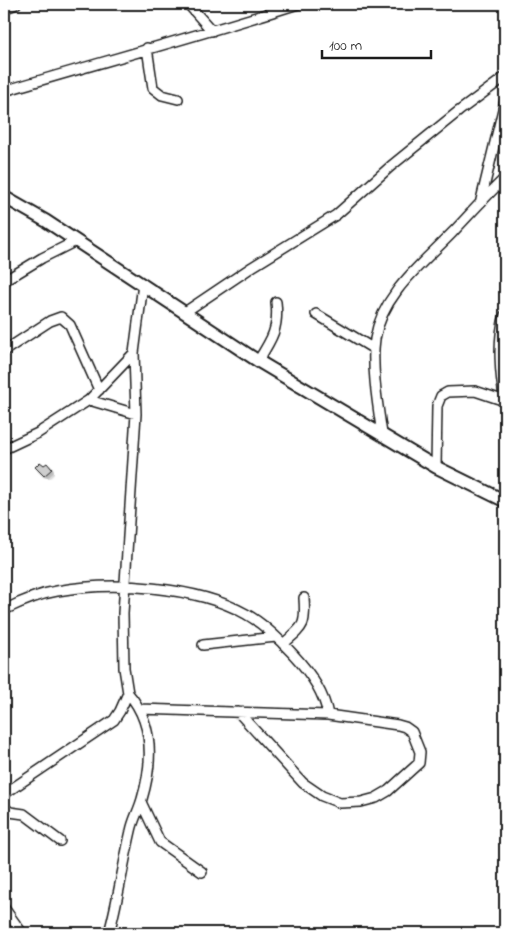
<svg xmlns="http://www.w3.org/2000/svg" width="509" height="937" viewBox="0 0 509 937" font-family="'Indie Flower',sans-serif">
<defs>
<filter id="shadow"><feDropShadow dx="3" dy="3" stdDeviation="1" flood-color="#0004"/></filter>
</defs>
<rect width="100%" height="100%" fill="#fff"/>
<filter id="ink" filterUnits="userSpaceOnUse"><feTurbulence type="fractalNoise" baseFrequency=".02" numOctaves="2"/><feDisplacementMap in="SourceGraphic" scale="10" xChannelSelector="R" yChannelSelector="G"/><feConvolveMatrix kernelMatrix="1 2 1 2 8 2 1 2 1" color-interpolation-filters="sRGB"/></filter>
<g filter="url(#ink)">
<!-- building -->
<path fill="#cecece" stroke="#1c1c1c" filter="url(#shadow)" d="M40,462L44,465L47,463L52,469L44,476L35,467Z"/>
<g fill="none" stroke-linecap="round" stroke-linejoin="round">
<!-- minor casing -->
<g stroke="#1c1c1c" stroke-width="12">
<path id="minor" d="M188,4L212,31
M4,9L16,4
M147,48L153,88L162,95L178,99
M4,91C102,62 201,35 298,4
M481,200L505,101
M4,281L42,258L76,241
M185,312L252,267L336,215L391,166L459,111L505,77
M316,314L374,349
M505,315C497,339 500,376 505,401
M4,351L50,321L61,317L70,325L99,390
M258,361C272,339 279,328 276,302
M89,400L136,414
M382,434C378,407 371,365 375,339C382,294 423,263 452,233C470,214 486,196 505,178
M4,449L38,433L89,400L134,353
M436,467L437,406L441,396L448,392L475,391L505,401
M4,610C20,602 39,594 57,591C112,581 197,586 246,614C264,624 279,639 292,653C308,670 324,692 328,715
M283,644C304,626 306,626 304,598
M203,645L276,637
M140,709L328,715L398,725L405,727L412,732L420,752L419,763L388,791L376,798L361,802L340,803L322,796L303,783L238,712
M4,794L114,720L120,711L128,693L124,668L123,613L136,414L134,353L143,284
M141,802L160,842L202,872
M4,807L10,812L24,814L60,841
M4,908L22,933
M109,933C118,900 123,865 131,831C133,820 139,810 142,799C153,762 154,723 128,693"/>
</g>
<!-- secondary casing -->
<g stroke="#1c1c1c" stroke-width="15">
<path id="secondary" d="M4,197L46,221L258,361L436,467L505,501"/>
</g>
<!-- minor -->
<use href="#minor" stroke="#fff" stroke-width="9"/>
<!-- secondary -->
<use href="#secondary" stroke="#fff" stroke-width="11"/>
</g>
</g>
<!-- margin -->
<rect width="509" height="937" fill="none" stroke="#fff" stroke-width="20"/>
<rect x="10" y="10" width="489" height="917" fill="none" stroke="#1c1c1c" stroke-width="2" filter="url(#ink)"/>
<!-- scale -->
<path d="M322 50v8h109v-8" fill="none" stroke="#1c1c1c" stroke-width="2.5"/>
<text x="329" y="50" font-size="15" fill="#1c1c1c" stroke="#ffffff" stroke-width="4" paint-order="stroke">100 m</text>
</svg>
